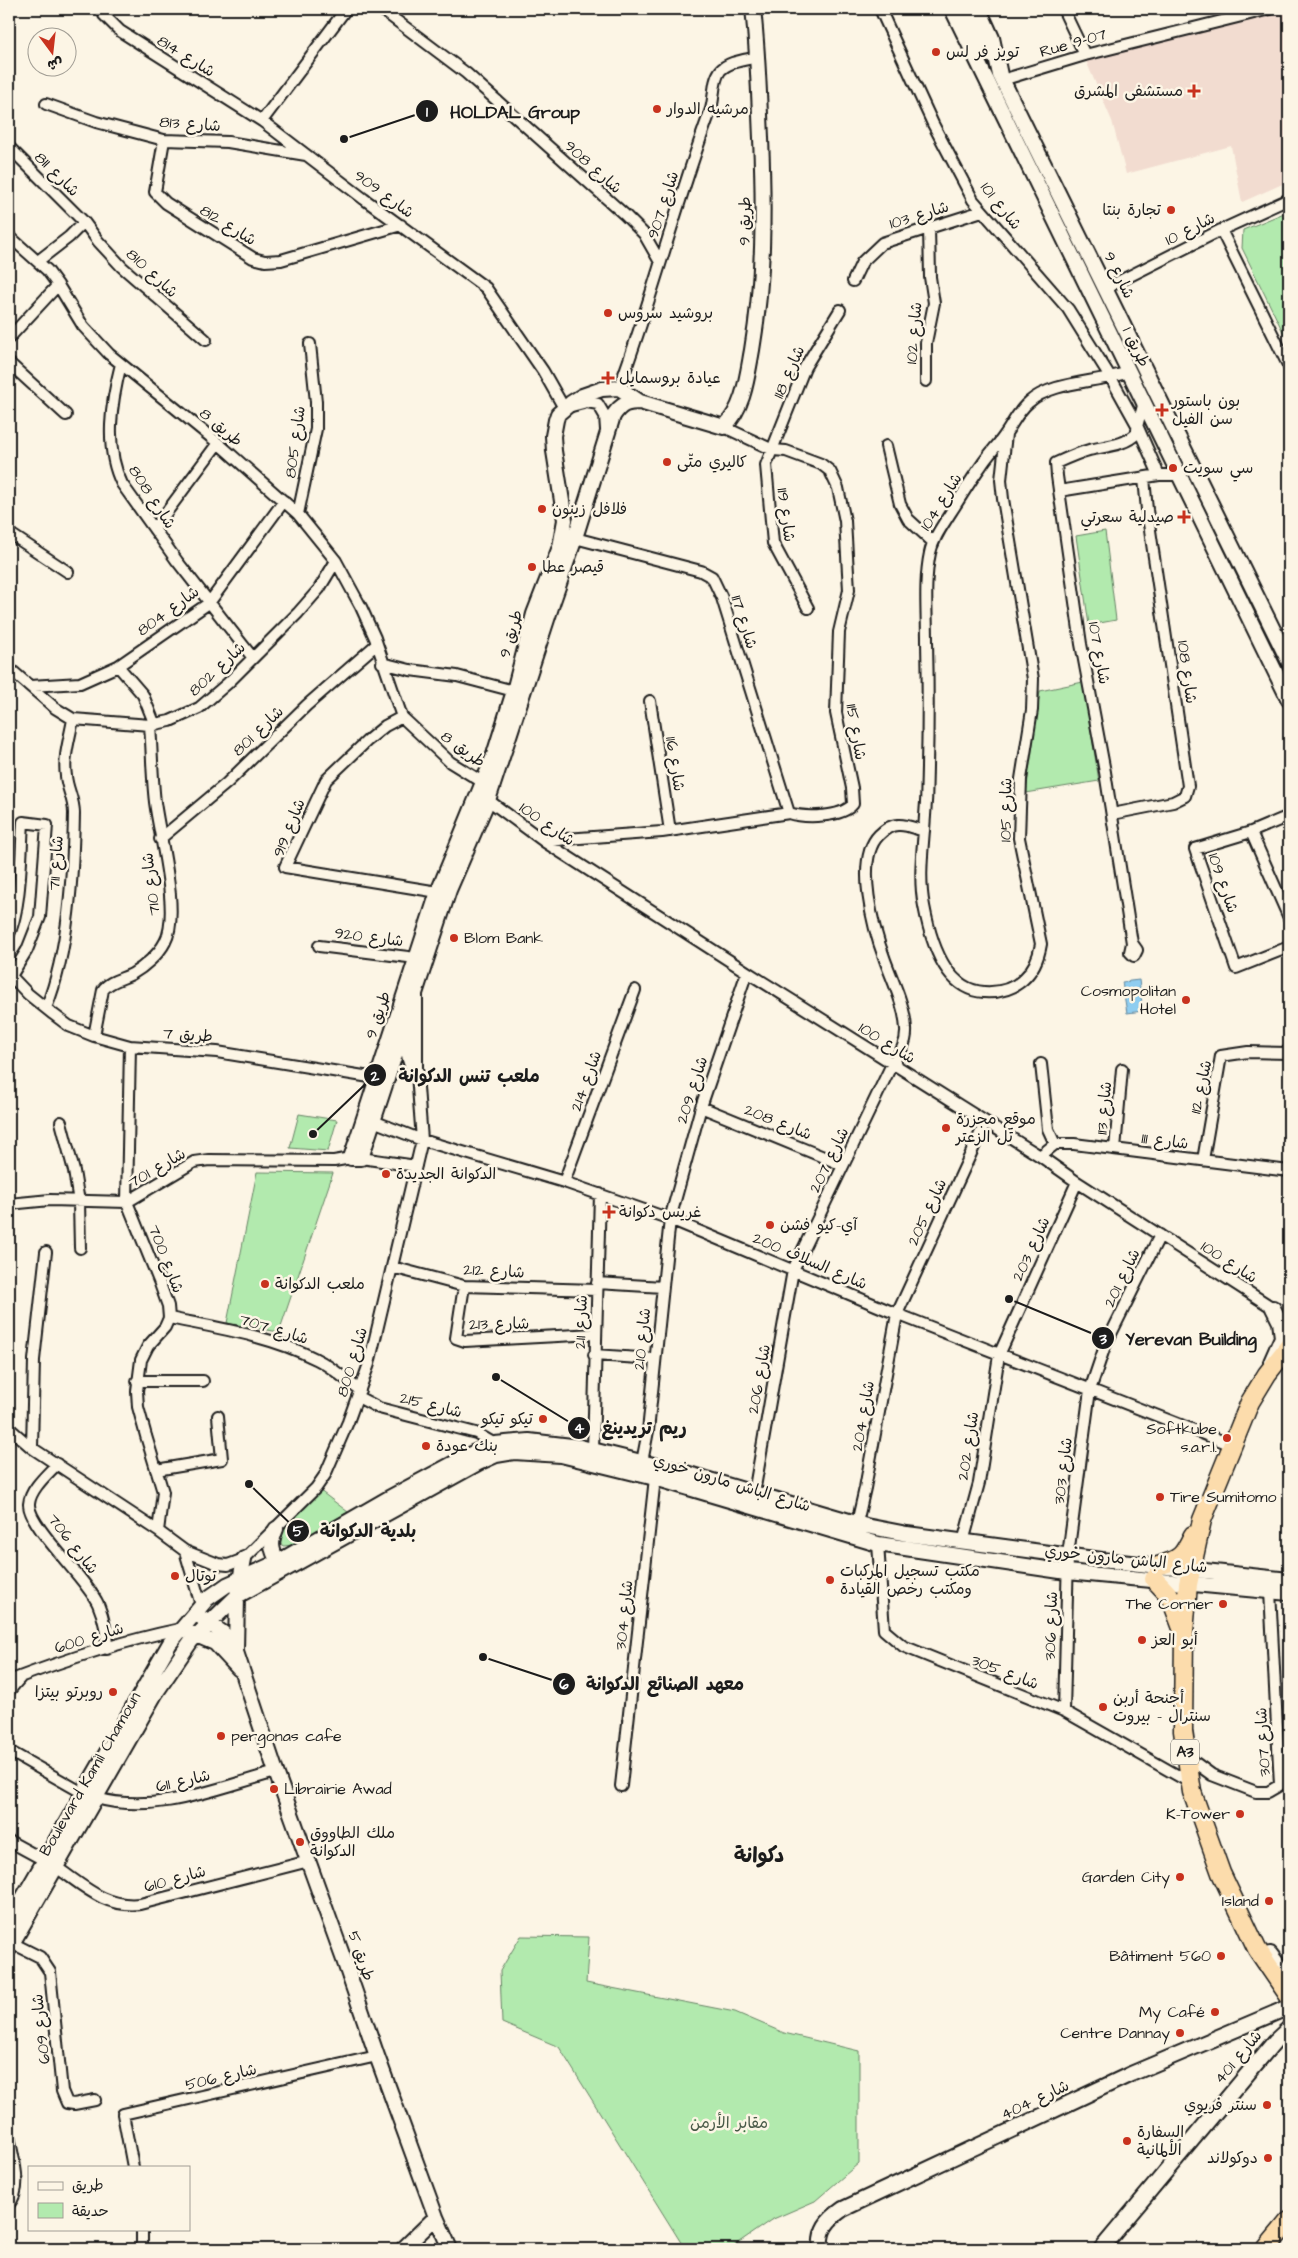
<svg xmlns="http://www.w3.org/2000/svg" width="1298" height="2258" viewBox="0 0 1298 2258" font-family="'Architects Daughter','Playpen Sans Arabic',sans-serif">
<rect width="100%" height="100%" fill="#fcf5e5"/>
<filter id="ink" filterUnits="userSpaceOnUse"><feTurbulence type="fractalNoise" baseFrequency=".02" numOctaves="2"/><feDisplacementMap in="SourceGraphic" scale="10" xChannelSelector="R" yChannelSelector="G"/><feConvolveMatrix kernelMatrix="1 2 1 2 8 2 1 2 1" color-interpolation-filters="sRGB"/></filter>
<g filter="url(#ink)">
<!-- built -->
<path fill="#f2dcd0" d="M1271,11H1289V181L1242,202L1231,146L1126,174L1112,121L1086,61Z"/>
<!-- green -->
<path fill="#b2eaae" stroke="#678365" d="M1289,211V334L1285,336L1242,248L1243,230Z
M1105,531L1116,620L1089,625L1076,536Z
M1083,682L1099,781L1026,793L1040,691Z
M299,1114L337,1120L328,1151L290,1148Z
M257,1172L333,1173L279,1332L227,1323Z
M319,1490L348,1512L294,1545L283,1546L279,1541L282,1532Z
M521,1936L589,1937L586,1983L735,2012L784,2033L859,2051V2163L815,2201L771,2220L729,2249H685L559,2047L502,2023L500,1971Z"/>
<!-- water -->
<path fill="#8fcdf0" stroke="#61869b" d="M1139,980L1143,1011L1127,1013L1122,982Z"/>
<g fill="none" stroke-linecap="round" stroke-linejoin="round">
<!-- street casing -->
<g stroke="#1c1c1c" stroke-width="14">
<path id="street" d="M101,9L104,15L120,31L262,121L364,199L486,288L543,371L564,408L587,402L598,404L605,416L606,430
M381,9L466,73L625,215L644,234L660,262
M880,9L933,124L973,200L1068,309L1111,378L1136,423L1159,475
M1063,9L1085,55
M1002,80L1085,55L1270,9
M46,104L96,122L164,140L228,142L306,155
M262,121L346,9
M164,140L155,192L166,203L253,258L265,261L281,260L401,225
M9,147L84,222L98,241L122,267L206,340
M1221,230L1289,367
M9,236L47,270L58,285L83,326L109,354L218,443L298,514L336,561L361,607L375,638L402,717L450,762L484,783
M38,261L69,237L84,222
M853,281L862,262L882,243L982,211
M1106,288L1221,230L1289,199
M9,338L58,285
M9,363L66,415
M121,364C111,403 104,448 122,484L177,561L253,658
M926,381V343L934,303L930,277L929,227
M619,388C653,297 676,203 710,112C715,100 712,82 720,71C728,61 746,60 758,57
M1006,434L1001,480L1003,499L1033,679L1032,710L1021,779L1019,838L1041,944C1036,974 1016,994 984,992C944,990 930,938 924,906C919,881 922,855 924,830C926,809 927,788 927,767C928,725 928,683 927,641C927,612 924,581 930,553C933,538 943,525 951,512C961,497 970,481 981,466C988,455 997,446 1004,436C1013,424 1017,412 1029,402C1052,381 1098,383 1128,372
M886,446L900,504L908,519L933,542
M1059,491L1159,475H1180
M298,514L316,429V402L310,344
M154,529L218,443
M9,533L68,572
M575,538L701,571L712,577L722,598L789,813
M808,608L773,543L766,465L805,367L840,310
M382,663L410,670L457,676L514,691
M118,666L143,695L155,725
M9,668L55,708L73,719L150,725L170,721L199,708L228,683L298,613L319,589L336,561
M30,686L80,683L118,666L209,603L284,501
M650,701L670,831
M402,717L385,726L368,740L326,780L285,867L438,892
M488,800L545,842L747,972L1040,1156L1077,1182L1273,1308
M1112,814L1173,802L1185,796L1188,786L1147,510L1144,478
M1289,816L1251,832L1195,849L1236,968L1289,947
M1251,832L1289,918
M160,839L227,783L307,705L377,644
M545,842L566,839L662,832L789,813C804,818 842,818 853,804L852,788L836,713L839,632L849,590L845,521L838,488L830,471L821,464L786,451L773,450L724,427
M9,934C21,908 21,853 23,822L47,825L40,917L27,950L11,976
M1132,943L1137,950L1134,956L1130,952L1132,943L1105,772L1081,644L1057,476L1056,463C1067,458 1078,453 1089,450C1105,446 1125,446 1137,433C1136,420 1144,411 1143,401
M319,946L416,958
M9,974L28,994L53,1014L69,1026L94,1036L130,1046L217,1052L382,1079
M46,1008C69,951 73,874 74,813C74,799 67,789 66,776C63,757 70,738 73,719
M94,1036L103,990C109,981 122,979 132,974C144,967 159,954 165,942C181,914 159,835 155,802C152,777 152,751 150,725
M130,1046L127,1202L159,1281L168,1306L169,1318L165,1327L148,1346L141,1360L137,1391L138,1407L146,1436L163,1492L158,1531
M1041,1064L1048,1129L1055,1144
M701,1107L843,1165
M368,1119L422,1140L564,1182L670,1219L897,1314L1232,1445
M61,1122L74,1171L79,1202L80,1248
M1115,1149L1122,1069
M1040,1156L1055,1144H1074L1289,1171
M361,1158L416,1166
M1203,1160L1221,1056L1248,1052L1289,1053
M564,1182L635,990
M9,1204L50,1200L127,1202L194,1162L209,1160L334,1161L351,1158
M392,1267L464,1286L597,1290
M597,1283L663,1287
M464,1286L456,1338L465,1341L595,1334
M169,1318C218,1328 271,1336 316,1359C333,1367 345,1380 360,1390
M594,1355L655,1359
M137,1381H203
M358,1397L379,1408L476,1433L495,1444
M9,1428L32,1448L158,1531L185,1551L218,1564L228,1565L244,1559L316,1488L325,1475L348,1422L369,1364L422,1140L417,1074V996
M32,1448L34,1360L46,1252
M593,1451L600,1194
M642,1462L648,1431L670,1219L701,1107L747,972
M57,1464C48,1474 30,1489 29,1504C28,1526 87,1579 98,1604C104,1618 107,1634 107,1649
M156,1470L222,1459L218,1416
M754,1493L793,1270L892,1064C900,1053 907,1043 906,1029C905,1006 893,982 885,960C874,931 854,860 879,835C884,830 890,825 898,825C906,824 916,829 924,831
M857,1523L865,1488L897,1314L985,1123
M963,1542L979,1483L999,1355L1077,1182
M878,1544L884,1630L903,1646L1064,1711L1191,1783
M185,1551L201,1605
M9,1681C64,1660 122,1641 180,1629
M9,1691L21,1677
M1064,1711L1068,1555L1090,1390L1105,1346L1160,1235
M9,1751L83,1793
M1186,1756L1212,1775L1256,1792H1268L1280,1785L1270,1591
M621,1786L655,1478
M96,1798C156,1815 217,1788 276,1772
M9,1841L44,1860
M56,1867C84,1886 105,1908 140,1904L309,1861
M12,1943L40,1957L50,1972L62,2091L67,2103L74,2104L95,2100
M9,2136C12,2156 24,2187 9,2204
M133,2167L123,2114L377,2056
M142,2229V2246"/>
</g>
<!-- secondary casing -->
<g stroke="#1c1c1c" stroke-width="18">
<path id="secondary" d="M952,9L1289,700
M967,9L990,55
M979,9L992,38L1000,75L1289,662
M640,402L619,388L602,389L582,396L571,403L558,414L556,420L553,436L554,451L565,520L560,547L534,614L514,691L493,758L438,892L351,1158H361L449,890L488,800L553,601L575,538L613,416C621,404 627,402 640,402L724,427C744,408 747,377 752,350C764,279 764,209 761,138C759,94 758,52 753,9
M408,1025C408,1043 406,1059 417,1074
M1273,1308L1280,1322L1282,1337
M1271,1362L1282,1337L1289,1328
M276,1529C270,1543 271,1549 278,1562
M203,1619L223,1633L236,1652L276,1772L344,1960L377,2056L436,2217L450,2249
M189,1632L215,1643L239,1669
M236,1651L237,1596L244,1559
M9,1922L170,1643L207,1599L227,1585L278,1562L389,1498L475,1452L495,1444L529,1441L580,1447L682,1472L866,1526L907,1534L1102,1560L1289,1580
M9,1949L155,1694L191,1641L237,1596L478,1463L496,1455L514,1452L561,1455L655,1478L878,1544L1067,1572L1289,1593
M1270,1954L1289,1979
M403,2249L436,2217
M821,2249C819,2230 827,2220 843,2209L1131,2074L1289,2007
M1101,2249L1275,2041L1289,2028"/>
</g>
<!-- highway casing -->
<g stroke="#1c1c1c" stroke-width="21">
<path id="highway" d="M1289,1346L1267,1374L1250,1402L1202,1520L1188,1584L1184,1633L1183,1731L1192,1792L1221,1873L1257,1949L1289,1996
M1158,1566C1181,1559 1183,1556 1193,1535
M1154,1579L1170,1596L1182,1628
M1266,2249L1289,2221"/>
</g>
<!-- street -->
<use href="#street" stroke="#fcf5e5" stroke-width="10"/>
<!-- secondary -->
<use href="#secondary" stroke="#fcf5e5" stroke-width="14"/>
<!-- highway -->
<use href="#highway" stroke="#fcdcac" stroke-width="18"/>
</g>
</g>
<!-- markers -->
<g fill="#c8321e" stroke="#fcf5e5" stroke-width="2">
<circle cx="936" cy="52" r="5"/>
<path d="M1191.5 83.5h5v5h5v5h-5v5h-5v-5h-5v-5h5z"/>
<circle cx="657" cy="109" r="5"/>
<circle cx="1171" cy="210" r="5"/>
<circle cx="608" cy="313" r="5"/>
<path d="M605.5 370.5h5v5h5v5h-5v5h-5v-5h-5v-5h5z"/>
<path d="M1159.5 402.5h5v5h5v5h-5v5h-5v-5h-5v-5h5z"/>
<circle cx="667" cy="462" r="5"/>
<circle cx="1173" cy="468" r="5"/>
<circle cx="542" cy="509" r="5"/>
<path d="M1181.5 509.5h5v5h5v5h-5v5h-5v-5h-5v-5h5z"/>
<circle cx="532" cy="567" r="5"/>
<circle cx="454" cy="938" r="5"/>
<circle cx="1186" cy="1000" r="5"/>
<circle cx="946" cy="1128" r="5"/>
<circle cx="386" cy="1174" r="5"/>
<path d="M606.5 1204.5h5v5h5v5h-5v5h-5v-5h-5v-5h5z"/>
<circle cx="770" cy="1225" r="5"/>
<circle cx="265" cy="1284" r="5"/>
<circle cx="543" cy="1419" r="5"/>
<circle cx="1227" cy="1438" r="5"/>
<circle cx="426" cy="1446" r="5"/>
<circle cx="1160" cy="1497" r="5"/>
<circle cx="175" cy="1576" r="5"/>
<circle cx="830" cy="1580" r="5"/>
<circle cx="1223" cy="1604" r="5"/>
<circle cx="1142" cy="1640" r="5"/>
<circle cx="113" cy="1692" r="5"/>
<circle cx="1103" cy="1707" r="5"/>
<circle cx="221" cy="1736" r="5"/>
<circle cx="274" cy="1789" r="5"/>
<circle cx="1240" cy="1814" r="5"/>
<circle cx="300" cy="1842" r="5"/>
<circle cx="1180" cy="1877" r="5"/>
<circle cx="1269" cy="1901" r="5"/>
<circle cx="1221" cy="1956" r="5"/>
<circle cx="1215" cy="2012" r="5"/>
<circle cx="1180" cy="2033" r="5"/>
<circle cx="1267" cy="2105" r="5"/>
<circle cx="1127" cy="2141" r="5"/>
<circle cx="1268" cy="2158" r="5"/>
</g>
<g text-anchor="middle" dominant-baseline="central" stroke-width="5" stroke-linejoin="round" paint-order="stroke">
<!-- shield labels -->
<rect fill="#fcf5e5" stroke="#5f5d58" stroke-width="1" x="1171" y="1739.5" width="28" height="25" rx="4"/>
<g font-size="15" font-weight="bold" fill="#1c1c1c">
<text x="1185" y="1752">A3</text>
</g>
<!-- street labels -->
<g font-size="16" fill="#1c1c1c" stroke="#fcf5e5">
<text transform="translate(1073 43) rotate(-16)">Rue 9-07</text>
<text transform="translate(186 56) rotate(32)">شارع 814</text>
<text transform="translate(190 124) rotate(4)">شارع 813</text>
<text transform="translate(593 167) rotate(42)">شارع 908</text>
<text transform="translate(57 174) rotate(45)">شارع 811</text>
<text transform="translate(384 194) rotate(36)">شارع 909</text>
<text transform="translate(663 205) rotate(-72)">شارع 907</text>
<text transform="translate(1001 206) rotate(52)">شارع 101</text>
<text transform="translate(919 215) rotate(-17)">شارع 103</text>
<text transform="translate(745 221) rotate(-89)">طريق 9</text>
<text transform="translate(228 225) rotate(32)">شارع 812</text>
<text transform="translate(1190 229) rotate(-27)">شارع 10</text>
<text transform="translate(152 273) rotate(43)">شارع 810</text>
<text transform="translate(1119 275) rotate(64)">شارع 9</text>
<text transform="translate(914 333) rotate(-85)">شارع 102</text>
<text transform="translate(1136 347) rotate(64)">طريق 1</text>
<text transform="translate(789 372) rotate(-66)">شارع 118</text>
<text transform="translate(221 427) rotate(40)">طريق 8</text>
<text transform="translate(295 442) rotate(-82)">شارع 805</text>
<text transform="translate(152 497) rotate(57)">شارع 808</text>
<text transform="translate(941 502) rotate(-58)">شارع 104</text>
<text transform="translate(786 515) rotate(82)">شارع 119</text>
<text transform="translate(168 611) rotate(-36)">شارع 804</text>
<text transform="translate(744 622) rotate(73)">شارع 117</text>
<text transform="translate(511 634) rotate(-74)">9 طريق</text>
<text transform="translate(1099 653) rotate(80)">شارع 107</text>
<text transform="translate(217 669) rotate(-43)">شارع 802</text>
<text transform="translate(1187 672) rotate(82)">شارع 108</text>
<text transform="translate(258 731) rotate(-44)">شارع 801</text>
<text transform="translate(856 732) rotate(80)">شارع 115</text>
<text transform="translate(463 749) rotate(36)">طريق 8</text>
<text transform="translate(675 764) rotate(81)">شارع 116</text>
<text transform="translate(1006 810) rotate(-89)">شارع 105</text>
<text transform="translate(547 824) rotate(35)">شارع 100</text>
<text transform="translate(289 828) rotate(-68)">شارع 919</text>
<text transform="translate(56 863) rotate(-86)">شارع 711</text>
<text transform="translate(1223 883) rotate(71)">شارع 109</text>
<text transform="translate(151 884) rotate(-97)">شارع 710</text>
<text transform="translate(369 937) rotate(7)">شارع 920</text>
<text transform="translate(378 1015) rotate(-72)">9 طريق</text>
<text transform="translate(188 1035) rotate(4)">7 طريق</text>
<text transform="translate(887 1043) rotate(32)">شارع 100</text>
<text transform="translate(586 1081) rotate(-70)">شارع 214</text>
<text transform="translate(1201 1087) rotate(-78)">شارع 112</text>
<text transform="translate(692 1090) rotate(-72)">شارع 209</text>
<text transform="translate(1104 1108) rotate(-85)">شارع 113</text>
<text transform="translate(778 1122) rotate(22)">شارع 208</text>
<text transform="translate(1165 1141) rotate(7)">شارع 111</text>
<text transform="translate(829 1160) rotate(-64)">شارع 207</text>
<text transform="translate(157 1168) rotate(-30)">شارع 701</text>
<text transform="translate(927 1212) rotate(-65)">شارع 205</text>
<text transform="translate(1031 1249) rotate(-65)">شارع 203</text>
<text transform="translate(166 1259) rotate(69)">شارع 700</text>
<text transform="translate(810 1261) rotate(23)">200 شارع السلاف</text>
<text transform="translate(1229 1262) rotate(33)">شارع 100</text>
<text transform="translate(494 1271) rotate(3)">شارع 212</text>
<text transform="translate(1122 1278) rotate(-64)">شارع 201</text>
<text transform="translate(581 1322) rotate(-88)">شارع 211</text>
<text transform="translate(499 1324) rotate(-1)">شارع 213</text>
<text transform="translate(274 1329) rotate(17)">شارع 707</text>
<text transform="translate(642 1339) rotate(-84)">شارع 210</text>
<text transform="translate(352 1362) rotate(-73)">800 شارع</text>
<text transform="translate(759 1379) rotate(-80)">شارع 206</text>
<text transform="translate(431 1405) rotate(14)">شارع 215</text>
<text transform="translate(863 1416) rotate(-80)">شارع 204</text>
<text transform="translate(968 1446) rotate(-81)">شارع 202</text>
<text transform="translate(1063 1471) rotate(-83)">شارع 303</text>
<text transform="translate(732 1483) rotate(17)">شارع الباش مارون خوري</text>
<text transform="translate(73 1544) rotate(52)">شارع 706</text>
<text transform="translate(1126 1559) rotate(6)">شارع الباش مارون خوري</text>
<text transform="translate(624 1615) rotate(-84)">شارع 304</text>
<text transform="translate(1051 1626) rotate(-88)">شارع 306</text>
<text transform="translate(89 1638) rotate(-17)">شارع 600</text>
<text transform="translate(1005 1672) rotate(21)">شارع 305</text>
<text transform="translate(1263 1742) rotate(-93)">شارع 307</text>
<text transform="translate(90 1774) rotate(-60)">Boulevard Kamil Chamoun</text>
<text transform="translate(183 1781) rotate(-13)">شارع 611</text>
<text transform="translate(175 1879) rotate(-15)">شارع 610</text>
<text transform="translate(361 1956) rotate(71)">طريق 5</text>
<text transform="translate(41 2029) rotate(-96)">شارع 609</text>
<text transform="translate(1238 2057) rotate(-50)">شارع 401</text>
<text transform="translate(221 2077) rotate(-13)">شارع 506</text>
<text transform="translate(1035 2100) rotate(-25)">شارع 404</text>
</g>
<!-- poi labels -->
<g font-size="16" fill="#1c1c1c" stroke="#fcf5e5" text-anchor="start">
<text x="946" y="52">تويز فر لس</text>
<text x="1183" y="91" text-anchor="end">مستشفى المشرق</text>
<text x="667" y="109">مرشيه الدوار</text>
<text x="1161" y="210" text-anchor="end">تجارة بنتا</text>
<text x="618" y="313">بروشيد سروس</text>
<text x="619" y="378">عيادة بروسمايل</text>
<text x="1172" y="401">بون باستور<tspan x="1172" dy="18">سن الفيل</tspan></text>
<text x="677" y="462">كاليري متّى</text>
<text x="1183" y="468">سي سويت</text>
<text x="552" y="509">فلافل زينون</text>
<text x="1174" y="517" text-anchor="end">صيدلية سعرتي</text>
<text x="542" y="567">قيصر عطا</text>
<text x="464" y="938">Blom Bank</text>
<text x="1176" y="991" text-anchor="end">Cosmopolitan<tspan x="1176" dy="18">Hotel</tspan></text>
<text x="956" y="1119">موقع مجزرة<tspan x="956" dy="18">تل الزعتر</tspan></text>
<text x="396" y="1174">الدكوانة الجديدة</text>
<text x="619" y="1212">غريس دكوانة</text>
<text x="780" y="1225">آي-كيو فشن</text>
<text x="275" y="1284">ملعب الدكوانة</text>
<text x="533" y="1419" text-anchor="end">تيكو تيكو</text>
<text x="1217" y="1429" text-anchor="end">Softkube<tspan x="1217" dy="18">s.a.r.l.</tspan></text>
<text x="436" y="1446">بنك عودة</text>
<text x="1170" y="1497">Tire Sumitomo</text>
<text x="840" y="1571">مكتب تسجيل المركبات<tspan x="840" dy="18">ومكتب رخص القيادة</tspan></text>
<text x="185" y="1576">توتال</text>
<text x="1213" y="1604" text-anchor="end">The Corner</text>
<text x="1152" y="1640">أبو العز</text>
<text x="103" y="1692" text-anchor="end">روبرتو بيتزا</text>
<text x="1113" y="1698">أجنحة أربن<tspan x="1113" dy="18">سنترال - بيروت</tspan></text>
<text x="231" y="1736">pergonas cafe</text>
<text x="284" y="1789">Librairie Awad</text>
<text x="1230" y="1814" text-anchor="end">K-Tower</text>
<text x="310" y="1833">ملك الطاووق<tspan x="310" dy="18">الدكوانة</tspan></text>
<text x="1170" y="1877" text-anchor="end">Garden City</text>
<text x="1259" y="1901" text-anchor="end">Island</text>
<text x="1211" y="1956" text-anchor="end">Bâtiment 560</text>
<text x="1205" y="2012" text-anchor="end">My Café</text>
<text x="1170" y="2033" text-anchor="end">Centre Dannay</text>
<text x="1257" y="2105" text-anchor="end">سنتر فريوي</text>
<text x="1137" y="2132">السفارة<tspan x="1137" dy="18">الألمانية</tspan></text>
<text x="1258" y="2158" text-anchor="end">دوكولاند</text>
</g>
<!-- park labels -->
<g font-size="16" fill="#495a48" stroke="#fcf5e5">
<text x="729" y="2123">مقابر الأرمن</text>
</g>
<!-- district labels -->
<g font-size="21" font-weight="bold" fill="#1c1c1c" stroke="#fcf5e5">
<text x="759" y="1855">دكوانة</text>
</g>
</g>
<!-- callouts -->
<path fill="none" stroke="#1c1c1c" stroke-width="2" d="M344 139L427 111M313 1134L375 1075M1009 1299L1103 1338M496 1377L579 1428M249 1484L298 1531M483 1657L564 1684"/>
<g fill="#1c1c1c" stroke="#fcf5e5" stroke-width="2">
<circle cx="344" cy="139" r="5"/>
<circle cx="313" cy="1134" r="5"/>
<circle cx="1009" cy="1299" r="5"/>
<circle cx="496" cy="1377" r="5"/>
<circle cx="249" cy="1484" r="5"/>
<circle cx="483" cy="1657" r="5"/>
<circle cx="427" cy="111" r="12"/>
<circle cx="375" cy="1075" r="12"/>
<circle cx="1103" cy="1338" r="12"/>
<circle cx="579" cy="1428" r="12"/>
<circle cx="298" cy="1531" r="12"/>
<circle cx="564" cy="1684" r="12"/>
</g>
<g font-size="15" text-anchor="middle" font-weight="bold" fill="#fff">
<text x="427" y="117">1</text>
<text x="375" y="1081">2</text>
<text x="1103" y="1344">3</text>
<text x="579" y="1433">4</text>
<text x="298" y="1536">5</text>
<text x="564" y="1689">6</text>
</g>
<g font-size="18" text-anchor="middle" font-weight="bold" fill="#1c1c1c" stroke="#fcf5e5" stroke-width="5" stroke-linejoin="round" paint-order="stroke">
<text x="515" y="118">HOLDAL Group</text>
<text x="469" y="1082">ملعب تنس الدكوانة</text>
<text x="1191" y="1345">Yerevan Building</text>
<text x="644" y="1434">ريم تريدينغ</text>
<text x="368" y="1537">بلدية الدكوانة</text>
<text x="665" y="1690">معهد الصنائع الدكوانة</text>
</g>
<!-- margin -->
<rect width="1298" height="2258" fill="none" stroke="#fcf5e5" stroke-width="30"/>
<rect x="15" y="15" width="1268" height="2228" fill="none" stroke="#1c1c1c" stroke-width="2" filter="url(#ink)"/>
<!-- legend -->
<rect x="28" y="2166" width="162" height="65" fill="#fcf5e5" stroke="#a29e95"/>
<rect x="38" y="2182" width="25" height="8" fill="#fcf5e5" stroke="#a29e95"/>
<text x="72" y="2190" font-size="15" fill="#1c1c1c">طريق</text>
<rect x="38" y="2203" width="25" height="15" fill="#b2eaae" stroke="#a29e95"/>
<text x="72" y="2216" font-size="15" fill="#1c1c1c">حديقة</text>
<!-- north arrow -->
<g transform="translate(52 52) rotate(165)"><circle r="24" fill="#fcf5e5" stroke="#a29e95"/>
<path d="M0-4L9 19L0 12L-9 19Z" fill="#c8321e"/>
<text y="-8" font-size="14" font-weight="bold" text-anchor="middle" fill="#1c1c1c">ش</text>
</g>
</svg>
